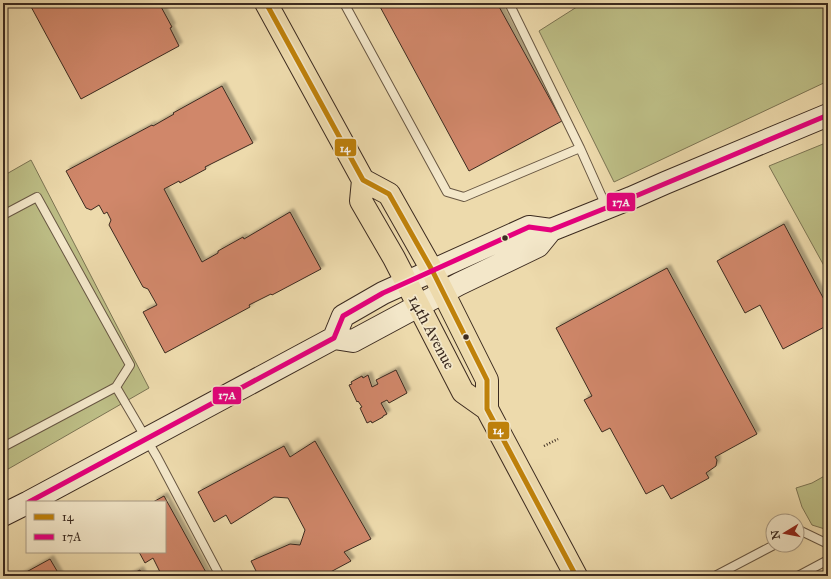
<svg xmlns="http://www.w3.org/2000/svg" width="831" height="579" viewBox="0 0 831 579" font-family="'IM FELL Great Primer',serif">
<defs>
<filter id="shadow"><feDropShadow dx="3.5" dy="-3.5" stdDeviation="1" flood-color="#0004"/></filter>
</defs>
<rect width="100%" height="100%" fill="#eddaac"/>
<filter id="stains"><feTurbulence type="fractalNoise" baseFrequency=".005" numOctaves="4"/><feColorMatrix values="0 0 0 0 .2 0 0 0 0 .09 0 0 0 0 .02 0 0 0 .5 -.17"/></filter>
<radialGradient id="worn" r=".72"><stop offset=".6" stop-color="#630" stop-opacity="0"/><stop offset="1" stop-color="#630" stop-opacity=".3"/></radialGradient>
<!-- green -->
<path fill="#bdbe86" stroke="#7c7453" d="M583,3H828V81L614,182L539,31Z
M828,142V273L769,166Z
M31,160L149,388L3,472V176Z
M828,474V530L812,525L802,507L796,488L812,483Z"/>
<!-- building -->
<path fill="#d0876a" stroke="#3c2b20" filter="url(#shadow)" d="M29,3H159L172,27L170,28L179,46L81,99Z
M378,3H497L562,121L469,171Z
M222,86L253,143L205,167L206,169L180,183L179,181L164,189L202,262L218,253V251L243,237L244,239L290,212L321,269L272,295L271,294L249,305L250,307L165,353L143,312L157,305L148,289L143,287L109,225L111,220L107,212L104,214L99,205L91,210L86,208L66,171L152,125L153,126L174,114L173,113Z
M784,224L828,307V325L783,349L760,305L745,313L717,261Z
M667,268L757,434L715,457L717,460L716,466L706,473L709,478L671,499L663,485L646,494L610,428L602,432L584,400L592,396L556,328Z
M396,370L407,393L389,403L387,400L381,403L387,414L383,416V417L372,423L371,421L367,423L360,408L362,407L358,401L357,402L349,385L352,384L351,382L362,376L363,378L368,375L372,387L378,384L376,380Z
M315,441L371,539L344,552L351,561L323,576H253L257,573L251,561L290,544L300,545L305,530L288,498L274,497L231,524L226,515L214,522L198,492L284,446L290,457Z
M164,496L208,576H153L160,572L153,558L145,563L139,552H165V502H153Z
M50,559L60,576H19Z
M140,570L143,576H128Z"/>
<g fill="none" stroke-linecap="round" stroke-linejoin="round">
<!-- service casing -->
<g stroke="#685743" stroke-width="10">
<path id="service" d="M344,3L447,192L464,197L580,148L606,206
M509,3L580,148
M3,215L37,197L130,365L116,387
M3,447L116,387L157,457L220,576
M797,533L801,531L828,544
M715,576L774,545
M798,576L828,560"/>
</g>
<!-- secondary casing -->
<g stroke="#3c2b20" stroke-width="24">
<path id="secondary" d="M334,338L353,341L459,284L538,246L551,230
M29,502L334,338L343,316L383,293L529,227L551,230L631,198L665,183L828,115
M3,515L27,503"/>
</g>
<!-- primary casing -->
<g stroke="#3c2b20" stroke-width="24">
<path id="primary" d="M266,3L363,180L389,194L432,270L487,380V409
M363,180L361,201L394,258L463,392L487,409L576,576"/>
</g>
<!-- path -->
<path stroke="#3c2b20" stroke-width="2.5" stroke-dasharray="1 2" stroke-linecap="butt" d="M544,446L558,439"/>
<!-- service -->
<use href="#service" stroke="#f3e7c9" stroke-width="8"/>
<!-- secondary -->
<use href="#secondary" stroke="#f3e7c9" stroke-width="22"/>
<!-- primary -->
<use href="#primary" stroke="#eddaac" stroke-width="22"/>
<!-- bus-1 casing -->
<g stroke="#f3e7c9" stroke-width="8">
<path id="bus-1" d="M266,3L363,180L389,194L432,270L487,380V409L576,576"/>
</g>
<!-- bus-2 casing -->
<g stroke="#f3e7c9" stroke-width="8">
<path id="bus-2" d="M29,502L334,338L343,316L383,293L529,227L551,230L631,198L828,115"/>
</g>
<!-- bus-1 -->
<use href="#bus-1" stroke="#bf810a" stroke-width="5"/>
<!-- bus-2 -->
<use href="#bus-2" stroke="#e5007d" stroke-width="5"/>
</g>
<!-- markers -->
<g fill="#3c2b20" stroke="#f3e7c9" stroke-width="1.5">
<circle cx="505" cy="238" r="3.5"/>
<circle cx="466" cy="337" r="3.5"/>
</g>
<g text-anchor="middle" dominant-baseline="central" stroke-width="3.5" stroke-linejoin="round" paint-order="stroke">
<!-- street labels -->
<g font-size="16" fill="#3c2b20" stroke="#f3e7c9">
<text transform="translate(432 332) rotate(62)">14th Avenue</text>
</g>
</g>
<g stroke="#f3e7c9" stroke-width="1.5">
<rect x="334" y="138" width="23" height="19" rx="4" fill="#bf810a"/>
<rect x="606" y="192" width="30" height="20" rx="4" fill="#e5007d"/>
<rect x="212" y="386" width="30" height="19" rx="4" fill="#e5007d"/>
<rect x="487" y="421" width="23" height="19" rx="4" fill="#bf810a"/>
</g>
<g font-size="11" text-anchor="middle" font-weight="bold" fill="#fff">
<text x="345" y="152">14</text>
<text x="621" y="206">17A</text>
<text x="227" y="399">17A</text>
<text x="498" y="434">14</text>
</g>
<!-- margin -->
<rect width="831" height="579" fill="none" stroke="#eddaac" stroke-width="16"/>
<rect x="4" y="4" width="823" height="571" fill="none" stroke="#3c2b20" stroke-width="2"/>
<rect x="8" y="8" width="815" height="563" fill="none" stroke="#3c2b20"/>
<!-- legend -->
<rect x="26" y="501" width="140" height="52" fill="#f3e7c9" stroke="#aa9c85"/>
<rect x="34" y="514" width="20" height="6" fill="#bf810a" stroke="#aa9c85"/>
<text x="62" y="521" font-size="12" fill="#3c2b20">14</text>
<rect x="34" y="534" width="20" height="6" fill="#e5007d" stroke="#aa9c85"/>
<text x="62" y="541" font-size="12" fill="#3c2b20">17A</text>
<!-- north arrow -->
<g transform="translate(785 533) rotate(260)"><circle r="19" fill="#f3e7c9" stroke="#aa9c85"/>
<path d="M0-3L7 15L0 10L-7 15Z" fill="#8f2418"/>
<text y="-6" font-size="11" font-weight="bold" text-anchor="middle" fill="#3c2b20">N</text>
</g>
<rect width="100%" height="100%" filter="url(#stains)"/>
<rect width="100%" height="100%" fill="url(#worn)"/>
</svg>
